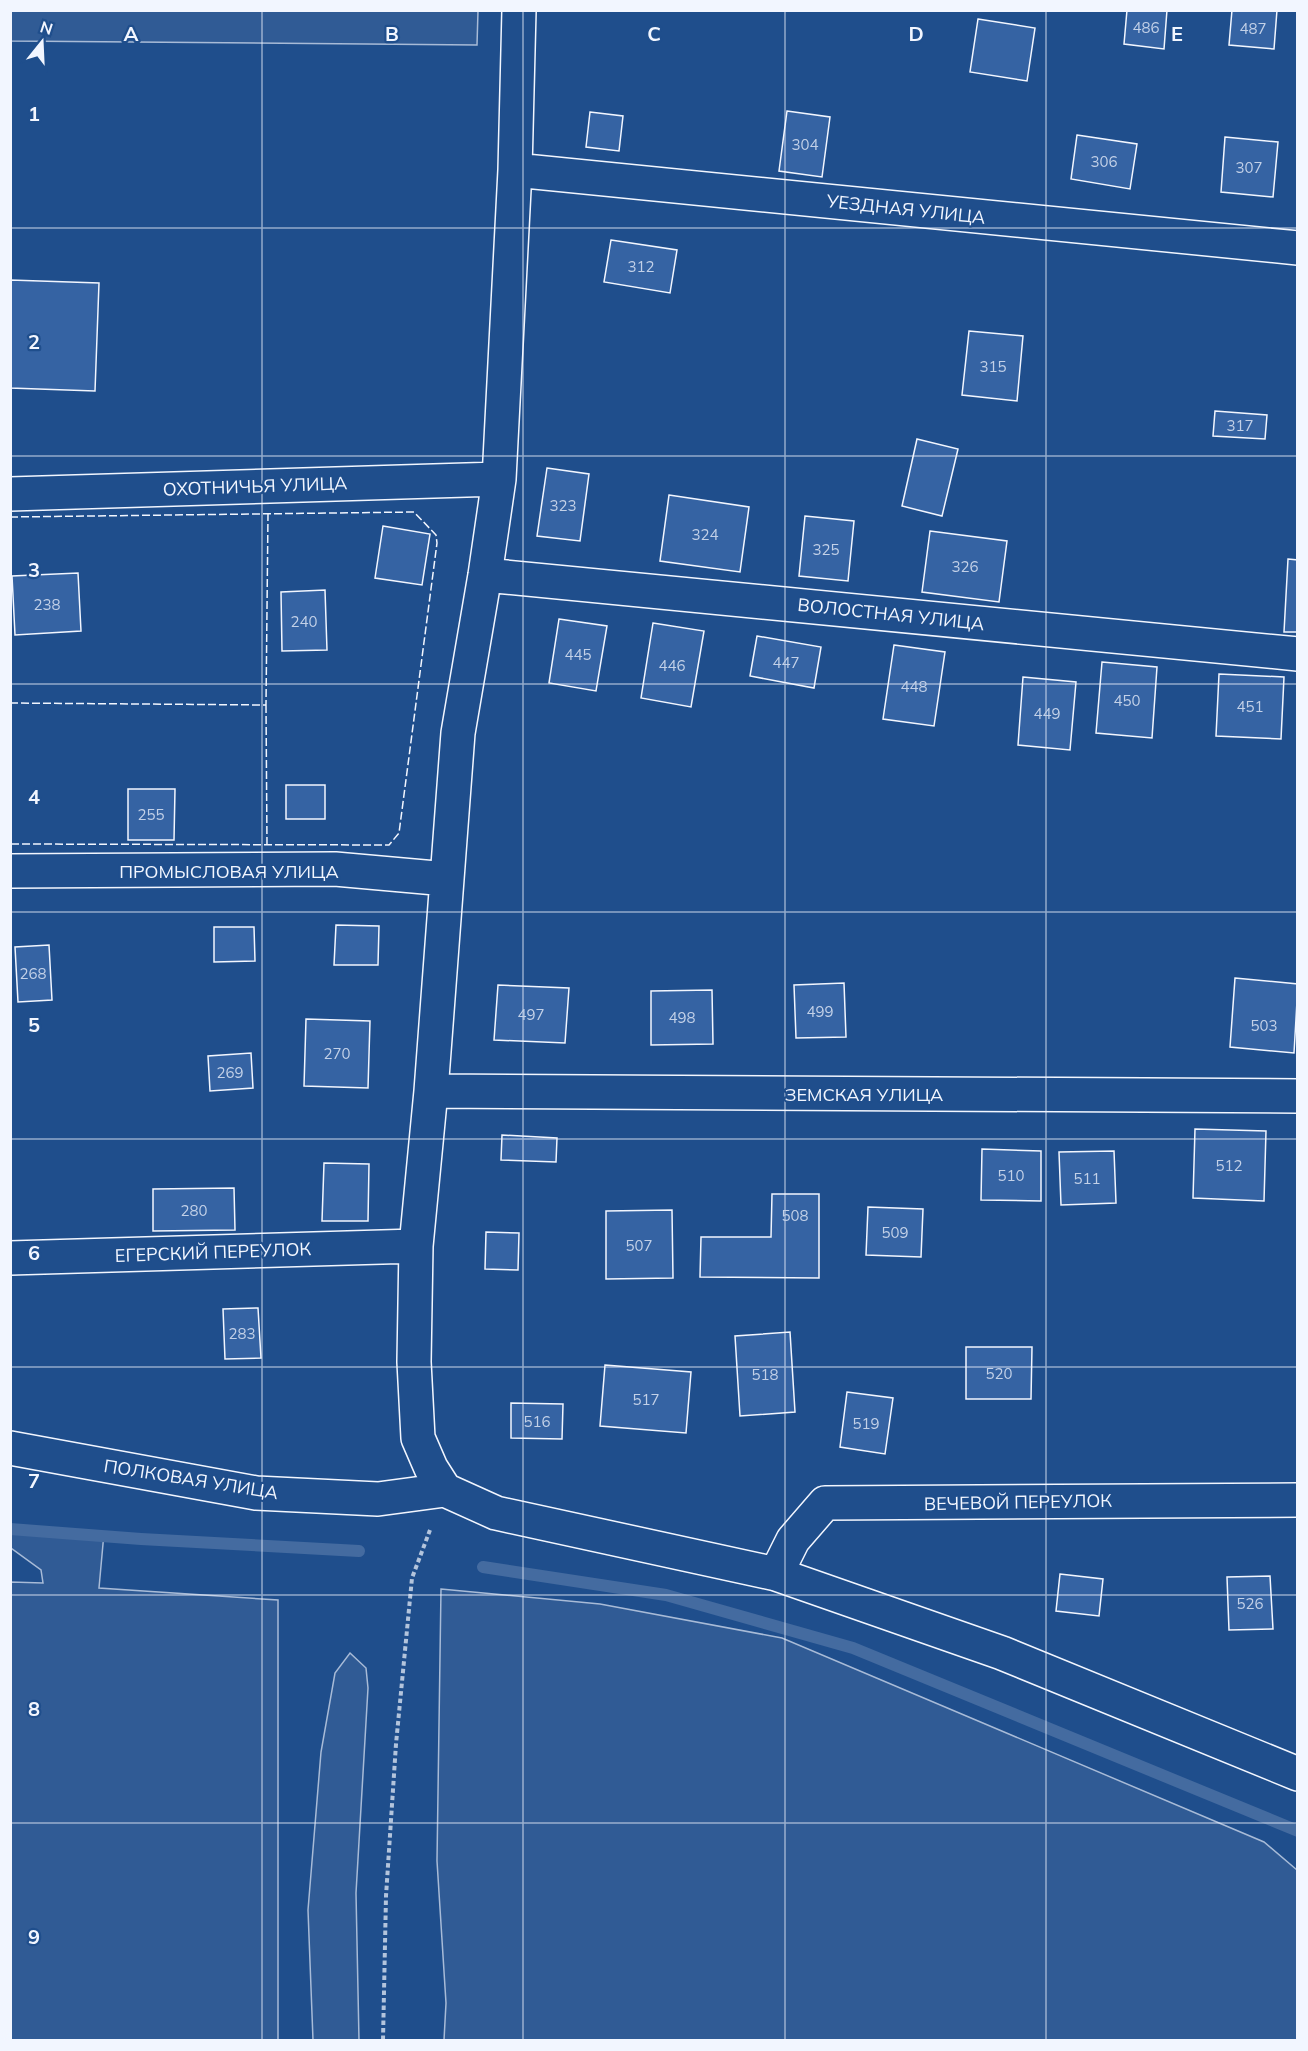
<svg xmlns="http://www.w3.org/2000/svg" width="1308" height="2051" viewBox="0 0 1308 2051" font-family="Mulish,sans-serif">
<rect width="100%" height="100%" fill="#1f4e8c"/>
<!-- built -->
<path fill="#305b95" stroke="#a8bbd7" stroke-width="1.5" d="M11,10H478V11L477,45L11,41Z
M11,1525L104,1533L99,1588L278,1600V2040H11V1582L43,1583L41,1570L11,1548Z
M441,1589L600,1604L782,1638L1264,1842L1297,1870V2040H444L446,2003L437,1861Z
M350,1653L366,1668L368,1688L356,1893L359,2040H313L308,1910L321,1752L335,1673Z"/>
<g fill="none" stroke-linecap="round" stroke-linejoin="round">
<!-- stream -->
<path stroke="#446ba0" stroke-width="12" d="M10,1529L141,1539L359,1551
M483,1567L666,1595L853,1648L1298,1831"/>
</g>
<!-- building -->
<path fill="#3563a3" stroke="#f2f6ff" stroke-width="1.5" d="M1127,10H1167L1164,49L1124,44Z
M1232,10H1277L1274,49L1229,45Z
M978,19L1035,28L1027,81L970,72Z
M787,111L830,117L822,177L779,171Z
M590,112L623,116L619,151L586,147Z
M1077,135L1137,144L1130,189L1071,179Z
M1225,137L1278,142L1273,197L1221,192Z
M611,240L677,250L670,293L604,282Z
M10,280L99,283L95,391L10,388Z
M969,331L1023,336L1017,401L962,395Z
M1215,411L1267,415L1265,439L1213,436Z
M917,439L958,449L942,516L902,506Z
M547,468L589,474L580,541L537,536Z
M669,495L749,507L740,572L660,561Z
M805,516L854,521L848,581L799,576Z
M383,526L430,534L422,585L375,578Z
M930,531L1007,541L999,602L922,592Z
M1288,559L1298,560V632H1284Z
M78,573L81,631L15,635L12,576Z
M325,590L327,650L282,651L281,592Z
M559,619L607,626L596,691L549,683Z
M653,623L704,631L691,707L641,698Z
M757,636L821,647L814,688L750,676Z
M894,645L945,652L934,726L883,719Z
M1102,662L1157,667L1152,738L1096,733Z
M1219,674L1284,677L1281,739L1216,736Z
M1023,677L1076,682L1070,750L1018,745Z
M286,785H325V819H286Z
M128,789H175L174,840H128Z
M336,925L379,926L378,965H334Z
M214,927H254L255,961L214,962Z
M49,945L52,1000L18,1002L15,947Z
M1235,978L1298,984L1294,1053L1230,1047Z
M844,983L846,1037L796,1038L794,985Z
M498,985L569,988L565,1043L494,1040Z
M712,990L713,1044L651,1045V991Z
M306,1019L370,1021L368,1088L304,1086Z
M251,1053L253,1088L210,1091L208,1056Z
M1195,1129L1266,1131L1264,1201L1193,1198Z
M502,1135L557,1138L556,1162L501,1160Z
M982,1149L1041,1151V1201L981,1200Z
M1114,1151L1116,1203L1061,1205L1059,1152Z
M324,1163L369,1164L368,1221H322Z
M234,1188L235,1230L153,1231V1189Z
M772,1194H819V1278L700,1277L701,1237H771Z
M868,1207L923,1209L921,1257L866,1255Z
M672,1210L673,1278L606,1279V1211Z
M486,1232L519,1233L518,1270L485,1269Z
M258,1308L261,1358L225,1359L223,1309Z
M790,1332L795,1412L740,1416L735,1336Z
M966,1347H1032L1031,1399H966Z
M605,1365L691,1372L686,1433L600,1426Z
M847,1392L893,1398L885,1454L840,1447Z
M511,1403L563,1404L562,1439L511,1438Z
M1060,1574L1103,1579L1099,1616L1056,1611Z
M1270,1576L1273,1629L1229,1630L1227,1577Z"/>
<g fill="none" stroke-linecap="round" stroke-linejoin="round">
<!-- street casing -->
<g stroke="#f2f6ff" stroke-width="36">
<path id="street" d="M519,10L515,170L499,479L485,575L458,733L431,1091L416,1246L414,1362L418,1438L431,1468L445,1490L496,1513L776,1574L1002,1653L1298,1774
M515,170L1298,248
M10,494L499,479
M485,575L1298,654
M10,871L335,869L447,879
M431,1091L1298,1096
M10,1258L416,1246
M10,1448L256,1493L378,1499L445,1490
M776,1574L793,1540L825,1503L1298,1500"/>
</g>
<!-- path -->
<path stroke="#b3c4dc" stroke-width="4" stroke-dasharray="4.5 3" stroke-linecap="butt" d="M383,2040L386,1896L396,1744L412,1578L430,1530"/>
<!-- street -->
<use href="#street" stroke="#1f4e8c" stroke-width="33"/>
<!-- fence -->
<path stroke="#f2f6ff" stroke-width="1.5" stroke-dasharray="8 3" stroke-linecap="butt" d="M10,517L414,512L436,535L437,543L399,833L389,845L10,844
M10,703L266,705L268,514
M266,705L267,845"/>
</g>
<!-- grid -->
<path fill="none" stroke="#f2f6ff" stroke-width="1.5" stroke-opacity="0.55" d="M262,10V2040M523,10V2040M785,10V2040M1046,10V2040M10,228H1298M10,456H1298M10,684H1298M10,912H1298M10,1139H1298M10,1367H1298M10,1595H1298M10,1823H1298"/>
<g text-anchor="middle" dominant-baseline="central" stroke-width="4.5" stroke-linejoin="round" paint-order="stroke">
<!-- number labels -->
<g font-size="15" fill="#c3d1e8">
<text x="1146" y="27">486</text>
<text x="1253" y="28">487</text>
<text x="805" y="144">304</text>
<text x="1104" y="161">306</text>
<text x="1249" y="167">307</text>
<text x="641" y="266">312</text>
<text x="993" y="366">315</text>
<text x="1240" y="425">317</text>
<text x="563" y="505">323</text>
<text x="705" y="534">324</text>
<text x="826" y="549">325</text>
<text x="965" y="566">326</text>
<text x="47" y="604">238</text>
<text x="304" y="621">240</text>
<text x="578" y="654">445</text>
<text x="786" y="662">447</text>
<text x="672" y="665">446</text>
<text x="914" y="686">448</text>
<text x="1127" y="700">450</text>
<text x="1250" y="706">451</text>
<text x="1047" y="713">449</text>
<text x="151" y="814">255</text>
<text x="33" y="973">268</text>
<text x="820" y="1011">499</text>
<text x="531" y="1014">497</text>
<text x="682" y="1017">498</text>
<text x="1264" y="1025">503</text>
<text x="337" y="1053">270</text>
<text x="230" y="1072">269</text>
<text x="1229" y="1165">512</text>
<text x="1011" y="1175">510</text>
<text x="1087" y="1178">511</text>
<text x="194" y="1210">280</text>
<text x="795" y="1215">508</text>
<text x="895" y="1232">509</text>
<text x="639" y="1245">507</text>
<text x="242" y="1333">283</text>
<text x="999" y="1373">520</text>
<text x="765" y="1374">518</text>
<text x="646" y="1399">517</text>
<text x="537" y="1421">516</text>
<text x="866" y="1423">519</text>
<text x="1250" y="1603">526</text>
</g>
<!-- street labels -->
<g font-size="18" fill="#f2f6ff" stroke="#1f4e8c">
<text transform="translate(906 209) rotate(6)">УЕЗДНАЯ УЛИЦА</text>
<text transform="translate(255 486) rotate(-2)">ОХОТНИЧЬЯ УЛИЦА</text>
<text transform="translate(891 614) rotate(6)">ВОЛОСТНАЯ УЛИЦА</text>
<text x="229" y="871">ПРОМЫСЛОВАЯ УЛИЦА</text>
<text x="864" y="1094">ЗЕМСКАЯ УЛИЦА</text>
<text transform="translate(213 1252) rotate(-2)">ЕГЕРСКИЙ ПЕРЕУЛОК</text>
<text transform="translate(191 1479) rotate(9)">ПОЛКОВАЯ УЛИЦА</text>
<text transform="translate(1018 1502) rotate(-1)">ВЕЧЕВОЙ ПЕРЕУЛОК</text>
</g>
</g>
<g font-size="20" text-anchor="middle" font-weight="bold" fill="#f2f6ff" stroke="#1f4e8c" stroke-width="4.5" stroke-linejoin="round" paint-order="stroke">
<text x="131" y="41">A</text>
<text x="392" y="41">B</text>
<text x="654" y="41">C</text>
<text x="916" y="41">D</text>
<text x="1177" y="41">E</text>
<text x="34" y="121">1</text>
<text x="34" y="349">2</text>
<text x="34" y="577">3</text>
<text x="34" y="804">4</text>
<text x="34" y="1032">5</text>
<text x="34" y="1260">6</text>
<text x="34" y="1488">7</text>
<text x="34" y="1716">8</text>
<text x="34" y="1944">9</text>
</g>
<!-- border -->
<rect width="1308" height="2051" fill="none" stroke="#f2f6ff" stroke-width="24"/>
<!-- north arrow -->
<g transform="translate(42 42) rotate(18)" stroke="#1f4e8c" stroke-width="4.5" paint-order="stroke">
<path d="M0-4.5L10 22L0 15L-10 22Z" fill="#f2f6ff"/>
<text y="-9" font-size="16" font-weight="bold" text-anchor="middle" fill="#f2f6ff">N</text>
</g>
</svg>
